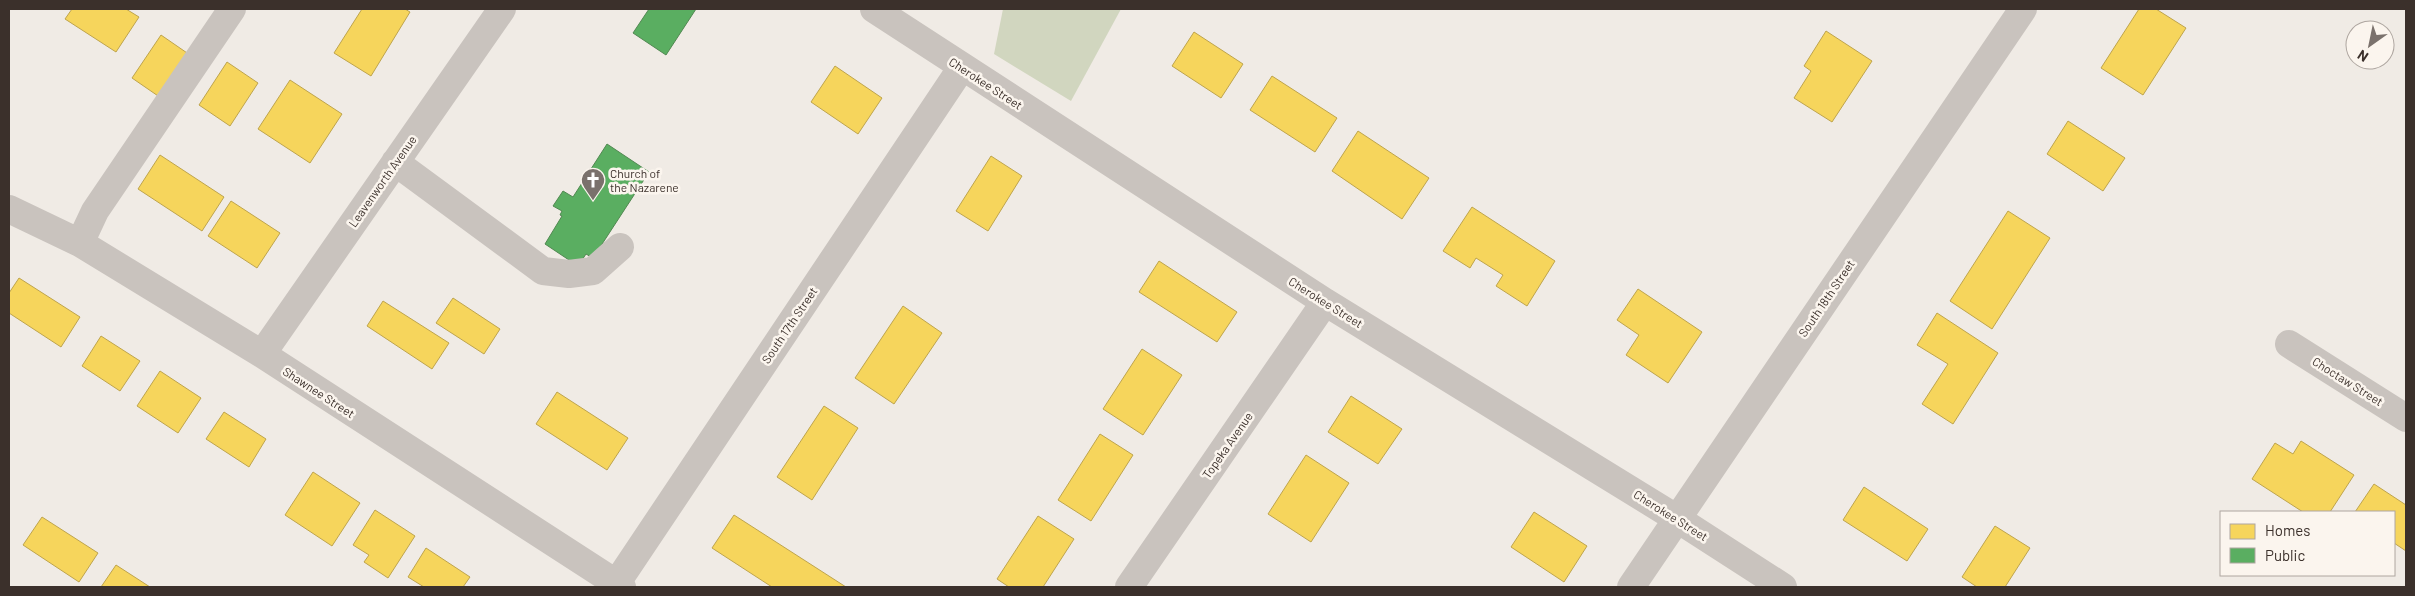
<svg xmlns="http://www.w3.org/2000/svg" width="2415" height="596" viewBox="0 0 2415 596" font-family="Barlow,sans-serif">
<rect width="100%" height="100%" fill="#f0ebe5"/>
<!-- green -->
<path fill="#d1d6bf" d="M1003,9H1121L1071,101L994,54Z"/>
<!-- homes -->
<path fill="#f6d55c" stroke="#bea44d" d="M72,9H126L139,17L116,52L65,19Z
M362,9H405L410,12L371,76L334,53Z
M2139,9H2156L2186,28L2143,95L2101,68Z
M1826,31L1872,61L1832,122L1794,98L1811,71L1804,66Z
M1194,32L1243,64L1221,98L1172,66Z
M161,35L190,55L161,98L132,78Z
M227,62L258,83L230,126L199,105Z
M835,66L882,98L858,134L811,102Z
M1272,76L1337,118L1315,152L1250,110Z
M290,80L342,114L310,163L258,129Z
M2068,121L2125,158L2103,191L2047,154Z
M1358,131L1429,178L1402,219L1332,171Z
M160,155L224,197L202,231L138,189Z
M991,156L1022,176L988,231L956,211Z
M231,201L280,233L257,268L208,236Z
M1472,207L1555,261L1527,306L1496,286L1503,275L1476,258L1470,268L1443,251Z
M2008,211L2050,238L1992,329L1950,301Z
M1159,261L1237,312L1217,342L1139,292Z
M19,278L80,317L61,347L9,313V293Z
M1638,289L1702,332L1668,383L1626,355L1639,335L1617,320Z
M453,298L500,329L484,354L436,323Z
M383,301L449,343L432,369L367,326Z
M903,306L942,333L894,404L855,378Z
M1937,313L1998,353L1953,424L1922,404L1948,364L1917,345Z
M101,336L140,361L120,391L82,366Z
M1142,349L1182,375L1143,435L1103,409Z
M160,371L201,398L178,433L137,406Z
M557,392L628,438L607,470L536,424Z
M1351,396L1402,429L1378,464L1328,432Z
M824,406L858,428L812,500L777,477Z
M224,412L266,439L249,467L206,439Z
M1100,434L1133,455L1091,521L1058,500Z
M2301,441L2354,475L2330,512H2303L2252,479L2275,443L2293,454Z
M1306,455L1349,483L1311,542L1268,514Z
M313,472L360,503L332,546L285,515Z
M2374,484L2406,505V551L2394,543V512H2355Z
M1864,487L1928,529L1907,561L1843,520Z
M375,510L415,536L388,578L364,562L369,555L353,545Z
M1534,512L1587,546L1564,582L1511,547Z
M734,515L846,587H772L712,548Z
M1038,516L1074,539L1043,587H1009L997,579Z
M42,517L98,553L79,582L23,545Z
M1995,526L2030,548L2005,587H1977L1962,577Z
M426,548L470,577L463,587H424L408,577Z
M116,565L150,587H101Z"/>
<!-- public -->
<path fill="#5aae61" stroke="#518851" d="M649,9H696L666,55L633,33Z
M607,144L649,172L593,258L586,254L578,266L545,244L562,216L560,215L562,211L553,206L563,191L573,197Z"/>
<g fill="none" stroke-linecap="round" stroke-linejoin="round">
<!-- minor -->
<path stroke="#c9c3be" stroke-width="28" d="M874,9L1325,302L1676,518L1783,587
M395,162L543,271L569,274L593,271L620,247
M9,209L80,243L262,354L622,587
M80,243L95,211L232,9
M2289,344L2406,418
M262,354L502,9
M614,587L962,67
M1129,587L1325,302
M1631,587L2023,9"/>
</g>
<!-- icons -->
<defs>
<g id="church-pin" transform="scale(1.25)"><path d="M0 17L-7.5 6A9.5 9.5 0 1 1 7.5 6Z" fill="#7a716c" stroke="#fbf5ee"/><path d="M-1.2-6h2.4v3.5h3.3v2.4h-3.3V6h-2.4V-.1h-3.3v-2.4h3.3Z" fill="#fff"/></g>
</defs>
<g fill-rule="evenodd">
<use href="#church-pin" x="593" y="180"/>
</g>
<g text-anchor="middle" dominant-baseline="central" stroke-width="5" stroke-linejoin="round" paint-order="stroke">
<!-- street labels -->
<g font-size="12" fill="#3b302b" stroke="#fbf5ee">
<text transform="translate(986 83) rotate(33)">Cherokee Street</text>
<text transform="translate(382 181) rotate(-55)">Leavenworth Avenue</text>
<text transform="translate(1826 298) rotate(-56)">South 18th Street</text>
<text transform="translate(1326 302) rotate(32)">Cherokee Street</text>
<text transform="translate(789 325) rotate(-56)">South 17th Street</text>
<text transform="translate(2348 381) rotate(32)">Choctaw Street</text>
<text transform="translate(319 392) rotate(33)">Shawnee Street</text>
<text transform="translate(1227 445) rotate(-55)">Topeka Avenue</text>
<text transform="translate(1671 515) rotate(32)">Cherokee Street</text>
</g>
<!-- poi labels -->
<g font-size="12" fill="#3b302b" stroke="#fbf5ee" text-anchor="start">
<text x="610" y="173">Church of<tspan x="610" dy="14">the Nazarene</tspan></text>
</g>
</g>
<!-- border -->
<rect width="2415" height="596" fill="none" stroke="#3b302b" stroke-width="20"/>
<!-- legend -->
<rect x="2220" y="511" width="175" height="65" fill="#fbf5ee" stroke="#aea6a0"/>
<rect x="2230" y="524" width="25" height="15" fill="#f6d55c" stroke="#aea6a0"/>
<text x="2265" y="536" font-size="15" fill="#3b302b">Homes</text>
<rect x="2230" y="548" width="25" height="15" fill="#5aae61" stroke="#aea6a0"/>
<text x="2265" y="561" font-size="15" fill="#3b302b">Public</text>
<!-- north arrow -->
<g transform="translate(2370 45) rotate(213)"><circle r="24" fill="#fbf5ee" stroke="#aea6a0"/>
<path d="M0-4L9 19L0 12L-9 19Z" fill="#7a716c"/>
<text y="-8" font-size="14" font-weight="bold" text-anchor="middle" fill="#3b302b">N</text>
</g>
</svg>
